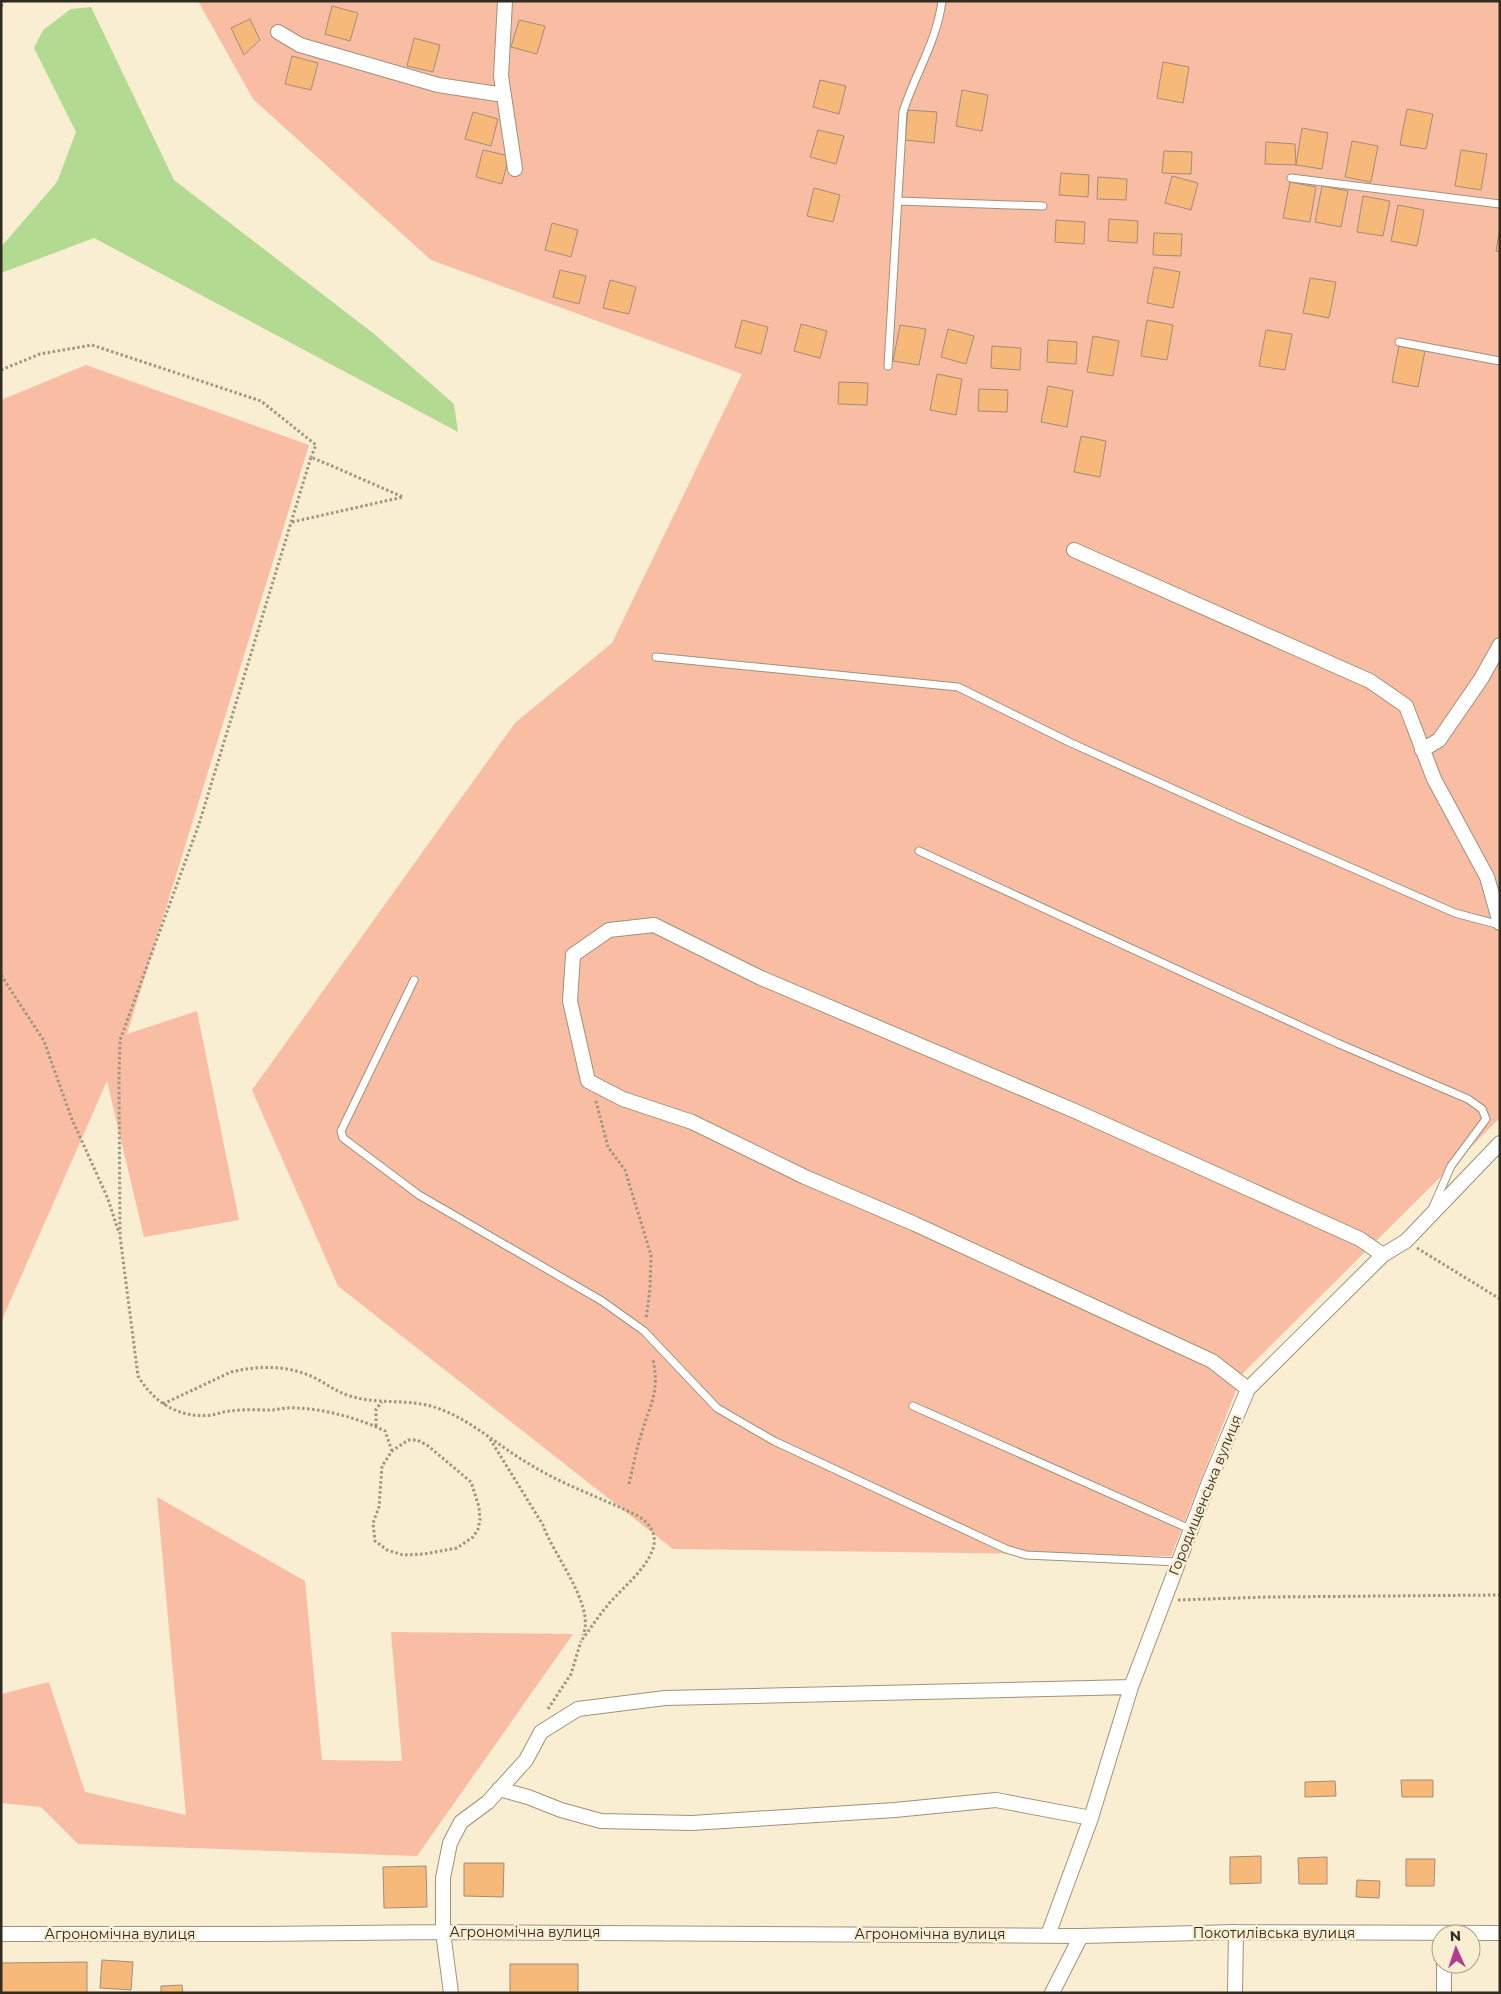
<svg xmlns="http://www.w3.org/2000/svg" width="1501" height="1994" viewBox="0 0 1501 1994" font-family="Montserrat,sans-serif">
<rect width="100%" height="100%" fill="#f9eed2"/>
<!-- green -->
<path fill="#f9bda3" d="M198,1H1500V1118L1243,1373L1171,1556L673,1549L338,1286L252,1090L515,723L612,643L742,374L431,260L253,99Z
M86,365L309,445L127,1034L197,1011L239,1220L144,1237L107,1081L1,1322V400Z
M157,1497L305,1581L322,1760L402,1761L391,1632L573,1634L417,1856L78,1844L41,1807L1,1803V1694L49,1682L85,1792L186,1815Z"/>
<!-- water -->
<path fill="#b2db91" d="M91,7L174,180L373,333L454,404L458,432L94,238L1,273V247L57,182L76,132L34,48L43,30L71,9Z"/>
<!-- building -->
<path fill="#f6b97a" stroke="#a18d79" d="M332,6L358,13L350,41L325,34Z
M250,19L260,40L244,55L231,28Z
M519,20L545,26L537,54L511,47Z
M414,38L440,45L433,72L407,66Z
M292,56L318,63L311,90L285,84Z
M1163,62L1189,67L1183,103L1157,98Z
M820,80L846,86L839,114L813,107Z
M962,90L988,95L982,131L956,126Z
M1407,109L1433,114L1426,149L1400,145Z
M908,110L937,112L934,143L905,140Z
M473,112L498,119L491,146L465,139Z
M1302,128L1328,133L1322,169L1296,165Z
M818,130L844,136L836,164L810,157Z
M1352,141L1378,146L1371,182L1345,177Z
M1266,142L1295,144L1296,165L1265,164Z
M483,150L509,156L502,184L476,177Z
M1461,150L1487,154L1481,190L1455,186Z
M1164,151L1192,152L1191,174L1162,173Z
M1061,173L1089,175L1088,197L1059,195Z
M1172,176L1198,183L1191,210L1165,203Z
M1098,177L1127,179L1126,200L1097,199Z
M1290,182L1316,187L1310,222L1283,218Z
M1322,186L1348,191L1341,227L1315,222Z
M814,188L840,195L833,222L807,216Z
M1363,196L1390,201L1383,236L1357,232Z
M1398,205L1424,210L1417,246L1391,241Z
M1109,219L1138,221L1137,243L1108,241Z
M1056,220L1085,222L1084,244L1055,242Z
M552,223L578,230L571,257L545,250Z
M1500,228V252L1496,251Z
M1154,233L1182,234L1181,256L1153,255Z
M1154,267L1180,272L1173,308L1147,303Z
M560,270L586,276L579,304L553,297Z
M1310,278L1336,282L1329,318L1303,313Z
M610,280L636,287L629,314L603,308Z
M742,320L768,327L761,354L735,347Z
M1147,320L1173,325L1167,360L1141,356Z
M801,324L827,331L820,358L794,351Z
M900,325L926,329L919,365L893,361Z
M948,329L974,336L966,364L941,357Z
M1266,330L1292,334L1285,370L1259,366Z
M1093,336L1119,341L1113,376L1087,372Z
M1048,340L1077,342L1076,364L1047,362Z
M992,346L1021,348L1020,370L991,368Z
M1399,346L1425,351L1418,387L1392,382Z
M937,374L962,379L956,415L930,410Z
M839,382L868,383L867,405L838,404Z
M1048,386L1073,391L1067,427L1041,422Z
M979,389L1008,390L1007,412L978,411Z
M1081,436L1106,441L1100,477L1074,472Z
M1401,1780H1433V1797H1402Z
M1335,1781L1336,1796L1305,1797V1782Z
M1261,1856V1883L1230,1884V1857Z
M1327,1857V1884H1299L1298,1858Z
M1406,1859H1435L1434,1886H1406Z
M464,1863H504L503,1897L464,1896Z
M426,1866L427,1907L384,1908L383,1867Z
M1357,1880L1380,1881L1379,1898L1356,1897Z
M102,1960L133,1962L131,1990L100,1988Z
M87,1962V1993H1V1963Z
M510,1964H578V1993H510Z
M182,1985L183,1993H161V1986Z"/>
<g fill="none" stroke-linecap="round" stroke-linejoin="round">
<!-- lane casing -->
<g stroke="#9d937a" stroke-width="9">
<path id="lane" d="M1291,178L1500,204
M898,201L1043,206
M1399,342L1500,361
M888,366L903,112C915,74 937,41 942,1
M656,657L958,687L1069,742L1240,819L1455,913L1500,925
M919,851L1337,1043L1468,1099L1482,1109L1486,1119L1451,1166L1433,1207
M414,980L341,1131L343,1138L419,1195L602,1301L644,1331L717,1408L774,1441L1006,1549L1026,1555L1178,1562
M913,1406L1190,1529"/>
</g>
<!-- street casing -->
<g stroke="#9d937a" stroke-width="16">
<path id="street" d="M505,1L501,76L515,169
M278,32L300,45L438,85L504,95
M1074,550L1370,681L1406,706L1434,779L1487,877L1500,923
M1422,750L1439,740L1481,679L1500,645
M1248,1389L1212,1361L915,1224L805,1177L692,1122L623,1099L588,1081L570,1001L573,955L609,930L654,925L761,978L1075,1111L1249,1189L1360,1239L1383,1255
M499,1789L528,1797L561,1810L601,1821L692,1823L895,1810L996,1800L1091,1818
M1,1934H261L443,1932L1081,1936L1236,1932L1500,1933
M1048,1935L1091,1818L1131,1687L1209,1482L1248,1389L1383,1255L1406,1241L1500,1143
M451,1993L443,1932V1878L450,1843L461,1822L488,1802L526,1760L541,1732L578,1709L665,1698L1131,1687
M1052,1993L1081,1936
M1235,1993L1236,1932
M1444,1993V1964"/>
</g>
<!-- path -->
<path stroke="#9f9682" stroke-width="3" stroke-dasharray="2.5 2.5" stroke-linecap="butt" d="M1,6L5,1
M1,370L40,354L92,345L261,401L316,445L311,457
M292,522L403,497
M1,975L44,1041L71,1117L108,1199L119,1233
M596,1101L608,1147L625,1170L651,1255L650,1289L646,1319
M1417,1248L1500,1299
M163,1404L231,1372C260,1365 290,1365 317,1379C328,1385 337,1392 350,1396C379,1405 409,1398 437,1408C472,1420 499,1447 531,1465C565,1486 602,1498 638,1516C682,1544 625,1583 607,1606C598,1617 590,1629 581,1641
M376,1426V1409L382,1402
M490,1439L543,1525C552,1553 596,1606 583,1635
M408,1440H417L427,1445L471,1482L479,1507L480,1520L478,1529L473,1537L457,1548L424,1554L403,1555L387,1550L375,1541L373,1523L379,1507L382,1466L392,1451Z
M392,1451L385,1431C358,1418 325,1409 296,1408C288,1407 280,1409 273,1410C259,1410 244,1409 230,1411C224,1411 218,1414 212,1415C180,1419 154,1403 138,1376L120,1236L119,1080L120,1040L199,824L311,457L403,497
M629,1484C633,1467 636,1451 641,1435C650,1404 660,1393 653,1359
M1178,1600L1268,1597L1500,1595
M548,1709L571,1674L581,1641"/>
<!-- lane -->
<use href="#lane" stroke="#fff" stroke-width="7"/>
<!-- street -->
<use href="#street" stroke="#fff" stroke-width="14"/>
</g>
<g text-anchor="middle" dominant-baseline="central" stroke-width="5" stroke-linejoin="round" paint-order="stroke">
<!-- street labels -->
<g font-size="14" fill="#312c22" stroke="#f9eed2">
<text transform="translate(1205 1495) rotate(-68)">Городищенська вулиця</text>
<text x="525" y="1932">Агрономічна вулиця</text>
<text x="1274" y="1933">Покотилівська вулиця</text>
<text x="120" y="1934">Агрономічна вулиця</text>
<text x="930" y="1934">Агрономічна вулиця</text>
</g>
</g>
<!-- border -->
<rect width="1501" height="1994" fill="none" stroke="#312c22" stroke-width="5"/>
<!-- north arrow -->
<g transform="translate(1456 1949) rotate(357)"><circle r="24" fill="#f9eed2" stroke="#a9a08c"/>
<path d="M0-4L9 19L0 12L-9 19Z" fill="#b13b92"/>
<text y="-8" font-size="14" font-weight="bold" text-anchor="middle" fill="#312c22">N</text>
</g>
</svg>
